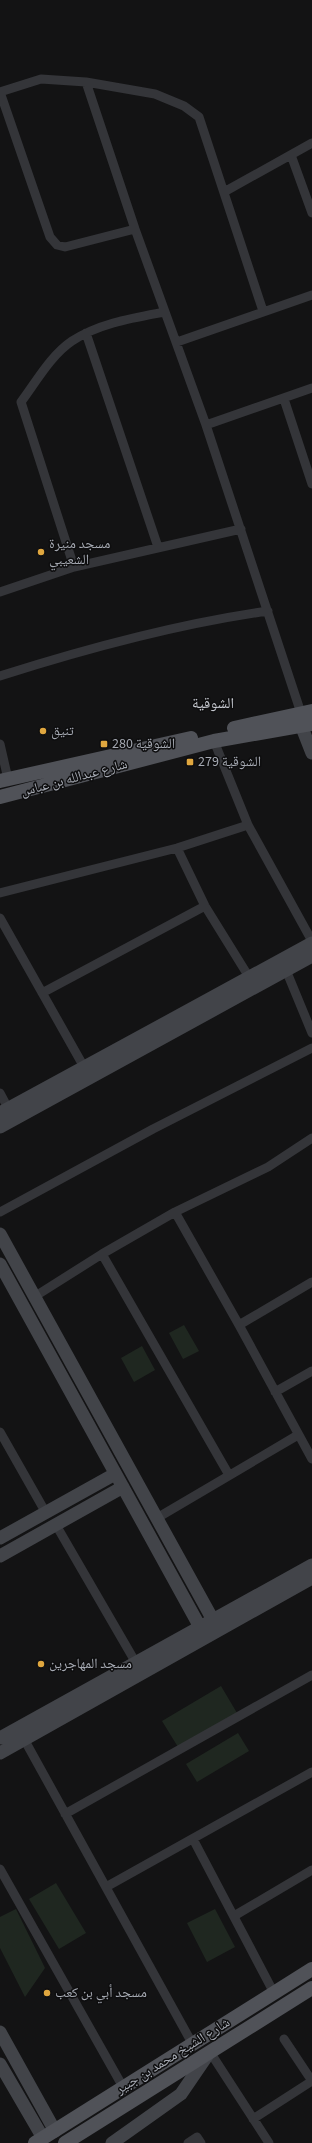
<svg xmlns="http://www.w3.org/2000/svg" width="312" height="2143" viewBox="0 0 312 2143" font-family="'Source Sans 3','Noto Naskh Arabic',sans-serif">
<rect width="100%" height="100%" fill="#131314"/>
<!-- green -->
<path fill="#1f2720" d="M184,1325L199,1351L183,1359L169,1333Z
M142,1346L155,1370L134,1382L121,1358Z
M221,1686L237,1713L178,1747L162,1721Z
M238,1733L249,1751L197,1782L186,1764Z
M56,1883L86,1933L59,1949L29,1899Z
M16,1909L45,1968L25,1997L0,1948V1917Z
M215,1909L235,1947L207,1962L187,1923Z"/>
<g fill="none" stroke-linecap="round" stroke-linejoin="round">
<!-- street -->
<path stroke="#343539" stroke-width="9" d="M86,82L135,229L206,425L301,713
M291,155L312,213
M224,192L312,143
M135,229L65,247L57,245L50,237L0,92L41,79L86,82L155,94L184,106L199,117L263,311
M86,333L158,547
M177,342L312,295
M284,399L312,484
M206,425L312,388
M74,567L21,402C36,382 51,355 72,341C100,323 133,318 165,312
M0,592L74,567L241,529
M0,676C88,648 176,624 268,611
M214,741L248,825L312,941
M0,744L8,779
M177,848L205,906L249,977
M0,893L177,848L248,825
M0,918L84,1067
M286,970L312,1033
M42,993L205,906
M0,1093L8,1108
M0,1212L153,1129L312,1048
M175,1212L239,1325L312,1459
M102,1254L229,1475
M34,1297L102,1254L175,1212L268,1167L312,1138
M239,1325L312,1282
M275,1392L312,1371
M0,1432L46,1513
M157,1518L298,1435
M56,1525L136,1663
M24,1739L192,2043
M65,1814L312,1675
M193,1839L274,1993
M0,1869L123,2087
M106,1887L312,1772
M234,1916L312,1870
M284,2039L312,2081
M210,2052L269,2143
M253,2119L312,2081
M188,2143L197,2137L201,2143"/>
<!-- secondary -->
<path stroke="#424449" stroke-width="13" d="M301,725L312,753
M0,1113L312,943
M0,1127L312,956
M0,1234L213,1620
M0,1264L200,1627
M0,1538L115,1474
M0,1556L123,1487
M0,1738L312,1565
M0,1753L312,1578
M0,2032L55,2131
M0,2064L43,2138
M112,2143L181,2094L209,2053"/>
<!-- primary -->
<path stroke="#505258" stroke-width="14" d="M234,728L312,711
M0,781L191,738
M0,797L214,741L312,724
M35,2143L312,1969
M65,2143L312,1988"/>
</g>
<!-- markers -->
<g fill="#e0a73f" stroke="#0e0e0f" stroke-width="1.5">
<circle cx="41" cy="552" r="4"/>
<circle cx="43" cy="731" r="4"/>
<rect x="100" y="740" width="8" height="8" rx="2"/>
<rect x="186" y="758" width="8" height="8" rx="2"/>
<circle cx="41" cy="1664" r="4"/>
<circle cx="47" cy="1993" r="4"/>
</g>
<g text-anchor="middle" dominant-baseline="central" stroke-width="3" stroke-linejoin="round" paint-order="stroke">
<!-- poi labels -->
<g font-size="14" fill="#a6aab3" stroke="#0e0e0f" text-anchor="start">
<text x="49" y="544">مسجد منيرة<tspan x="49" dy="16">الشعيبي</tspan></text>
<text x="51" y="731">تنيق</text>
<text x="112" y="744">الشوقية 280</text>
<text x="198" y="762">الشوقية 279</text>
<text x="49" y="1664">مسجد المهاجرين</text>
<text x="55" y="1993">مسجد أبي بن كعب</text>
</g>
<!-- street labels -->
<g font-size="14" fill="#a6aab3" stroke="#0e0e0f">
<text transform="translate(74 778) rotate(-15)">شارع عبدالله بن عباس</text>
<text transform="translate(173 2056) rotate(-32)">شارع الشيخ محمد بن جبير</text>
</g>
<!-- neighbourhood labels -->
<g font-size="15" fill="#c6c9d0" stroke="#0e0e0f">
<text x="213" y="703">الشوقية</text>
</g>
</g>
</svg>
